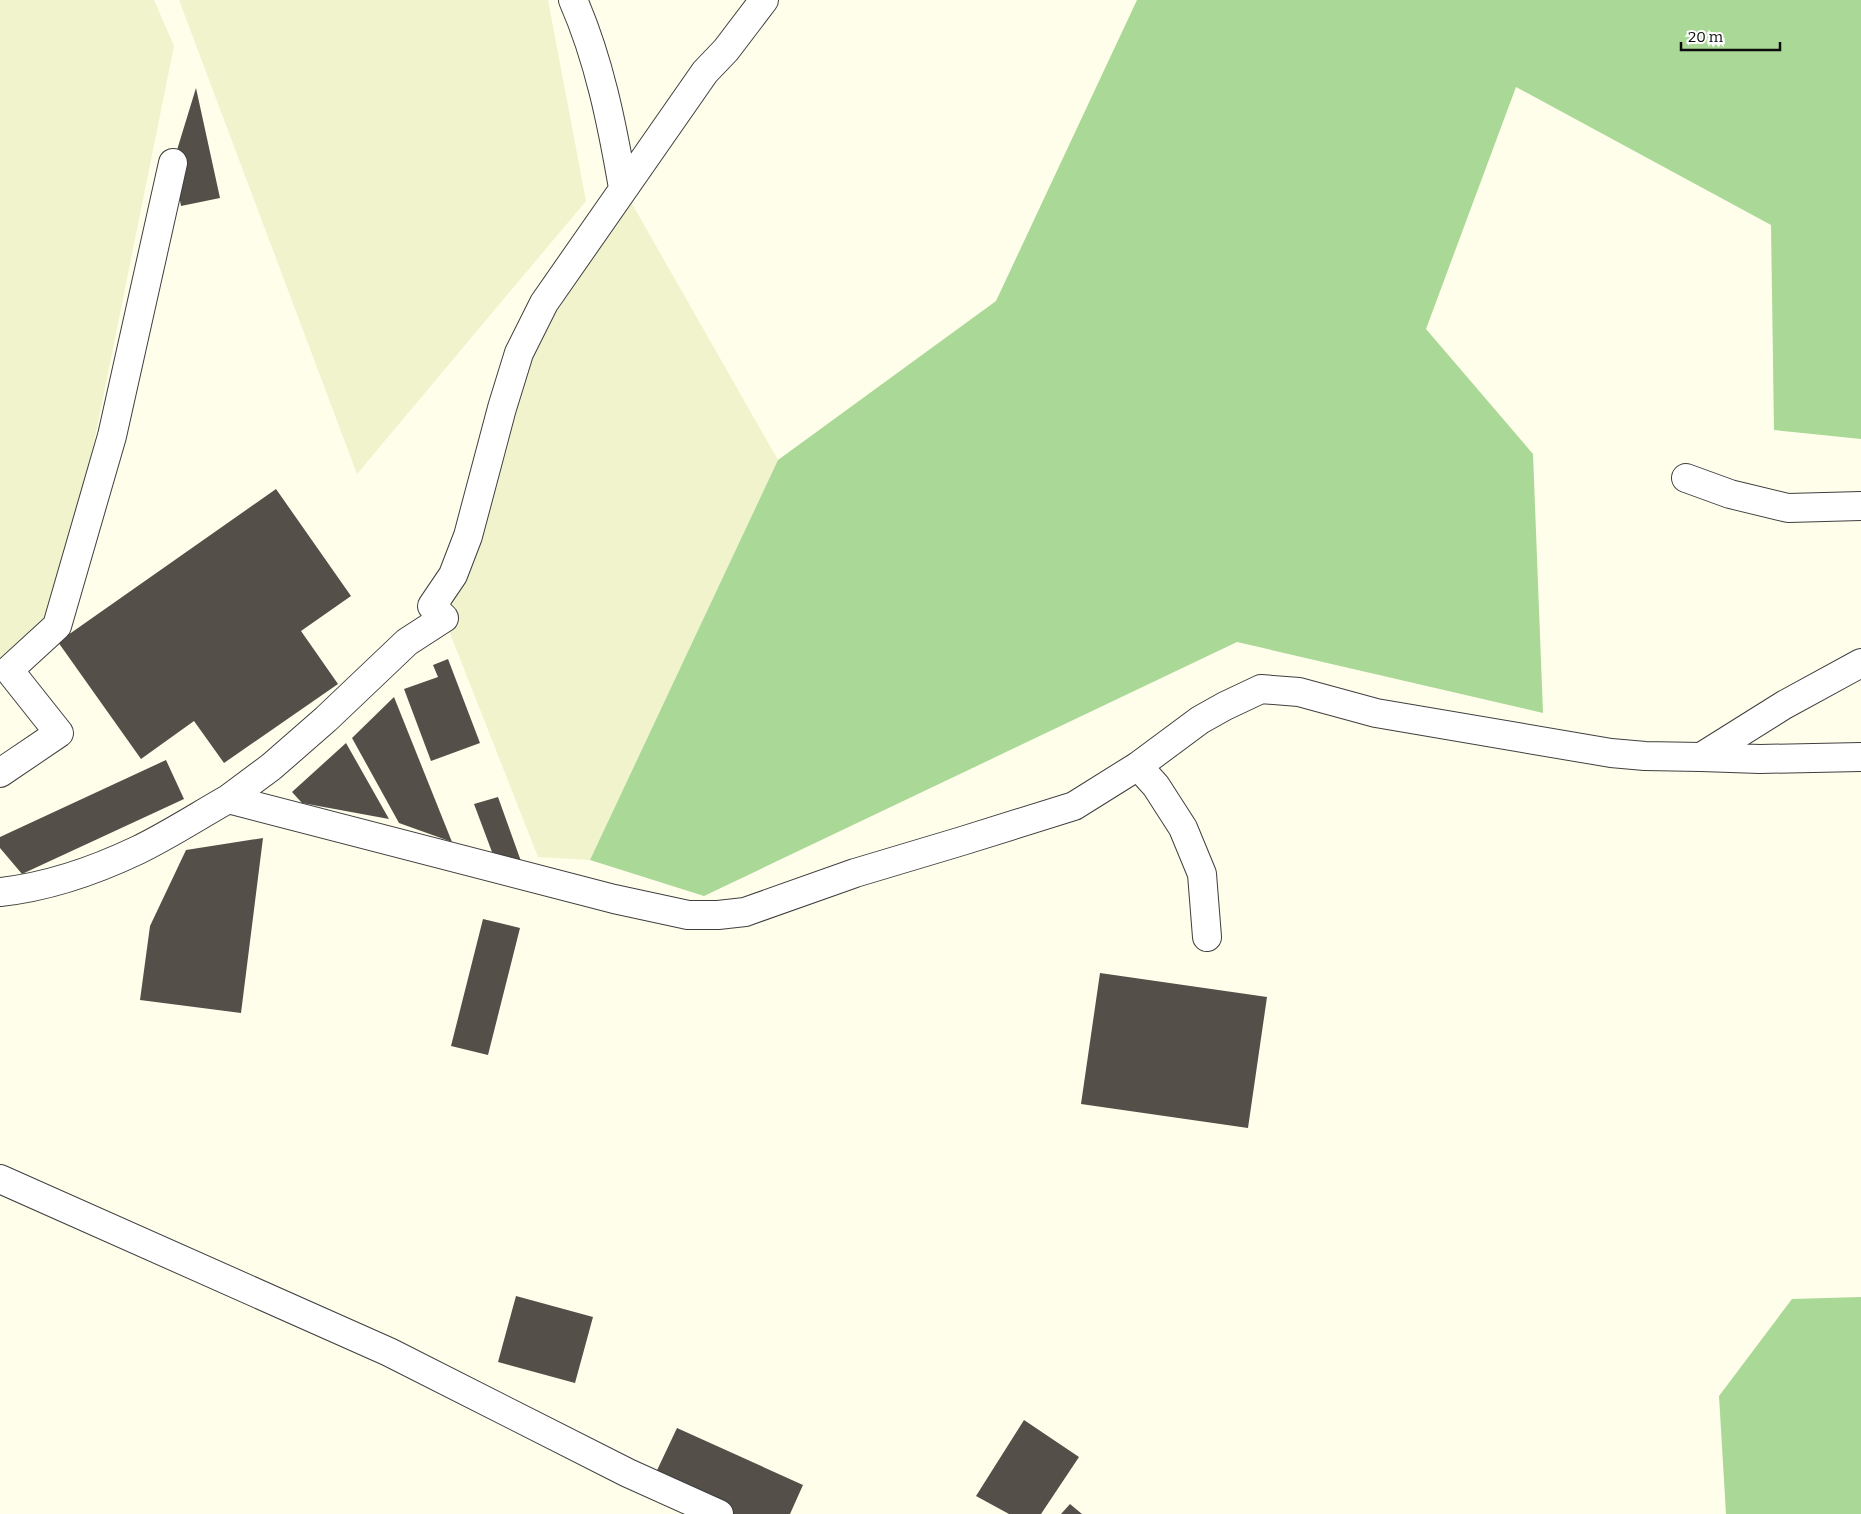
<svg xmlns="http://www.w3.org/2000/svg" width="1861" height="1514" viewBox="0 0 1861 1514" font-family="Bitter,serif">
<rect width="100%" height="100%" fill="#fffeeb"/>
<!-- farmland -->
<path fill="#f1f3cd" d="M0,0H154L174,46L57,626L0,660Z
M179,0H548L586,201L357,474Z
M623,188L778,460L590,860L538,857L444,618L544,303Z"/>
<!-- forest -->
<path fill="#aad896" d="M1137,0H1861V439L1774,430L1771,225L1516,87L1426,329L1533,454L1543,713L1237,642L704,896L590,860L778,460L996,301Z
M1861,1297V1514H1726L1719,1396L1792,1299Z"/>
<!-- building -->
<path fill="#544f49" d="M196,88L220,198L181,206L173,163Z
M276,489L351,596L301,631L338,684L224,763L194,721L141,759L58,642Z
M448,659L480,743L431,761L404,689L438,677L433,665Z
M394,697L452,842L399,823L352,738Z
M346,743L389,819L302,803L292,792Z
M166,760L184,799L22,874L0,848V837Z
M498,797L522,864L492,852L474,804Z
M263,838L241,1013L140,1000L150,926L186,850Z
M483,919L520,928L488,1055L451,1046Z
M1100,973L1267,997L1248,1128L1081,1104Z
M516,1296L593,1317L575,1383L498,1362Z
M1024,1420L1079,1457L1041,1514H1009L976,1496Z
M677,1428L803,1485L790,1514H719L651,1483Z
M1070,1504L1082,1514H1061Z"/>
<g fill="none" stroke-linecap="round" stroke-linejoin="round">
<!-- minor casing -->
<g stroke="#3f3f3f" stroke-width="30">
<path id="minor" d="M573,0C599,59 612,124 623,188
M1686,478L1730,494L1788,508L1861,506
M1701,757L1760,759L1861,757
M1138,766L1156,786L1183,828L1202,874L1207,937
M0,773L59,733L9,670L57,626L112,436L173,163
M228,799L271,767L326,719L407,642L444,618L432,606L453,575L468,536L502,408L519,353L544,303L705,72L726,50L764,0
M0,892C47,887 96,870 138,850C169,835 198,816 228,799L614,899L688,915H718L745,912L855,873L962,841L1074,806L1138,766L1200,720L1225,706L1261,689L1299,692L1376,713L1611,753L1645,756L1701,757L1784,705L1861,663
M0,1179L389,1352L628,1473L719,1514"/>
</g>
<!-- minor -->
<use href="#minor" stroke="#fff" stroke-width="28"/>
</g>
<!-- scale -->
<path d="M1681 42v8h99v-8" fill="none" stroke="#0c0c0c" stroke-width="2.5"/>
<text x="1688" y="42" font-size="15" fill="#0c0c0c" stroke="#ffffff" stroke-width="4" paint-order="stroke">20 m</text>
</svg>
